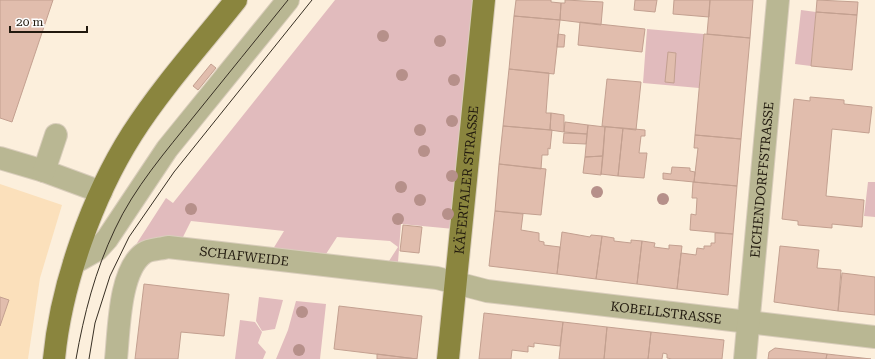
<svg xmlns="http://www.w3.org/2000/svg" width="875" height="359" viewBox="0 0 875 359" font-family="'Roboto Serif',serif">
<rect width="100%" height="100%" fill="#fcefdc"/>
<!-- built -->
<path fill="#fbe0bb" d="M0,184L62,205L40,278L28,359H0Z"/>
<!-- green -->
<path fill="#e1bbbd" d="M335,0H474L454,229L401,224L398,262L389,261L398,247L390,241L337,237L326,254L273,249L284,231L191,221L182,239L137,243L166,198L173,203Z
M801,10L816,12L811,66L795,64Z
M647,29L704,34L699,88L643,83Z
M868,182H875V217L864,216Z
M259,297L283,300L275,329L262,331L256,321Z
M296,301L326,304L320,359H276L288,330Z
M240,320L255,322L262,332L258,343L266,352L263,359H235Z"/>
<!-- building -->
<path fill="#e1bdad" stroke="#c3a090" d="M0,0H53L12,122L0,118Z
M516,0H551V2L561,3L560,20L514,16Z
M565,0L603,2L601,25L560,20L561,3H565Z
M635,0H657L655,12L634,10Z
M674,0H710L709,17L673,14Z
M710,0H753L750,38L707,34Z
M817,0L858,2L857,15L816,12Z
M816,12L857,15L852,70L811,66Z
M514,16L560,20L554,74L509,69Z
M580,22L645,29L642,52L578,45Z
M558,34L565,35L564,47H557Z
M704,34L750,38L741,139L695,135Z
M668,52L676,53L674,83L665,82Z
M211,64L216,68L198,90L193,86Z
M509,69L549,73L546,113H551L550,130L503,126Z
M607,79L641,82L636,130L602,126Z
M810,97L844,100V104L872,107L869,133L832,129L826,196L864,200L862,227L832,224V228L798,225V221L782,219L794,99L810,101Z
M551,113L564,115V132L550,130Z
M565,122L588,125L587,134L564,132Z
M588,125L605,127L603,156L585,157Z
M503,126L552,130L550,149L548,148V155H542L541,169L499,164Z
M605,127L623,128L618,176L601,174Z
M623,128L645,130V136H641L639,153H647L644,178L618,176Z
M564,133L587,134L586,144L563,143Z
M695,135L741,139L737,186L694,182L698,148H694Z
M603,156L601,175L583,173L585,157Z
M499,164L546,169L541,215L495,211Z
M672,167L690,168V171L695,172L694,182L663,179V173L671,174Z
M693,182L737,186L733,234L690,230L691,214L696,215L697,198H692Z
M495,211L523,214L521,230L539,233V241L544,242V245L560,247L557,274L489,266Z
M403,225L422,227L419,253L400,251Z
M562,232L590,237L591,235L602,236L596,279L557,274Z
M715,233L733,234L728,295L677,289L681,253L696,255L697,248L704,249V246H711V243H715Z
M602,236L614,238V241L631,243V240L642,241L637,284L596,279Z
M642,241L655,243L654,247L669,249V245L682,246L677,289L637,284Z
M780,246L819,250L817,268L841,270L838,311L774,302Z
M842,273L875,277V315L838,311Z
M144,284L229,294L224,336L181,332L178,359H135Z
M0,297L9,300L0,326Z
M339,306L422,316L417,359L334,349Z
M484,313L563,322L560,346L534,343V347L528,346V352L512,350L511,359H479Z
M563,322L607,327L604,359H559Z
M607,327L651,332L648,359H604Z
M651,332L724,340L722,359H672L667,358V354L663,353L662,359H648Z
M775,348L827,354L826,359H768L769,352Z
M377,354L417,359H377Z
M827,354L871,359H826Z"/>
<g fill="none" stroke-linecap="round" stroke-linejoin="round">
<!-- minor casing -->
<g stroke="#d9cdbb" stroke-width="24">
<g id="minor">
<path d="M0,158L44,171L101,192"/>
<path d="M44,171L56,135"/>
<path d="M74,263L97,250L107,239L167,149L288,0"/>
<path id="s1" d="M116,359C119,331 119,270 144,253C150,249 162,249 168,247L437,278L487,291L875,337"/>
<path id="s2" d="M745,359L778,0"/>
</g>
</g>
<!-- major casing -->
<g stroke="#d9cdbb" stroke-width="24">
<g id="major">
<path d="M54,359C61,285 92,197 132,134C162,87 201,44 236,0"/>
<path id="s3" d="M448,359L484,0"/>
</g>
</g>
<!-- minor -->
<use href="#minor" stroke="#b9b793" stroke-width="22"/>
<!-- major -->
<use href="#major" stroke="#8a853e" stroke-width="22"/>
<!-- tram -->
<path stroke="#372f23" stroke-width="1" d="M76,359C84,314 95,271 115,229C134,188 166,151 195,115C226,77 257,38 288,0
M89,359L95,323L110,276L129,237L174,172L312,0"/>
</g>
<!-- trees -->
<g fill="#b6908a">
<circle cx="383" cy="36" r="6"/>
<circle cx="440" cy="41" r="6"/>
<circle cx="402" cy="75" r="6"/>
<circle cx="454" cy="80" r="6"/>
<circle cx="452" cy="121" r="6"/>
<circle cx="420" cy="130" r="6"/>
<circle cx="424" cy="151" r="6"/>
<circle cx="452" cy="176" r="6"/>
<circle cx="401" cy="187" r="6"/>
<circle cx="597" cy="192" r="6"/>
<circle cx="663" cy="199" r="6"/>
<circle cx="420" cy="200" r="6"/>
<circle cx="191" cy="209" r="6"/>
<circle cx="448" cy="214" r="6"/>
<circle cx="398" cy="219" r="6"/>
<circle cx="302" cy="312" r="6"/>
<circle cx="299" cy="350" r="6"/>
</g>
<g text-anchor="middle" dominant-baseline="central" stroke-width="3.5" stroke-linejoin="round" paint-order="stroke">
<!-- street labels -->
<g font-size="13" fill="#21190e" stroke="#fefefe">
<text stroke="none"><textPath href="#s3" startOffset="180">KÄFERTALER STRASSE</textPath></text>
<text stroke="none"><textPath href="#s2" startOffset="180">EICHENDORFFSTRASSE</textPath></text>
<text stroke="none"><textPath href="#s1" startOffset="214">SCHAFWEIDE</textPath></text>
<text stroke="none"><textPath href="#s1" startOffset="640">KOBELLSTRASSE</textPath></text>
</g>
</g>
<!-- scale -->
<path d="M10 26v6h77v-6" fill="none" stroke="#21190e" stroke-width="2"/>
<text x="16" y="26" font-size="12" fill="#21190e" stroke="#fefefe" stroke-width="3" paint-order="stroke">20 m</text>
</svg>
